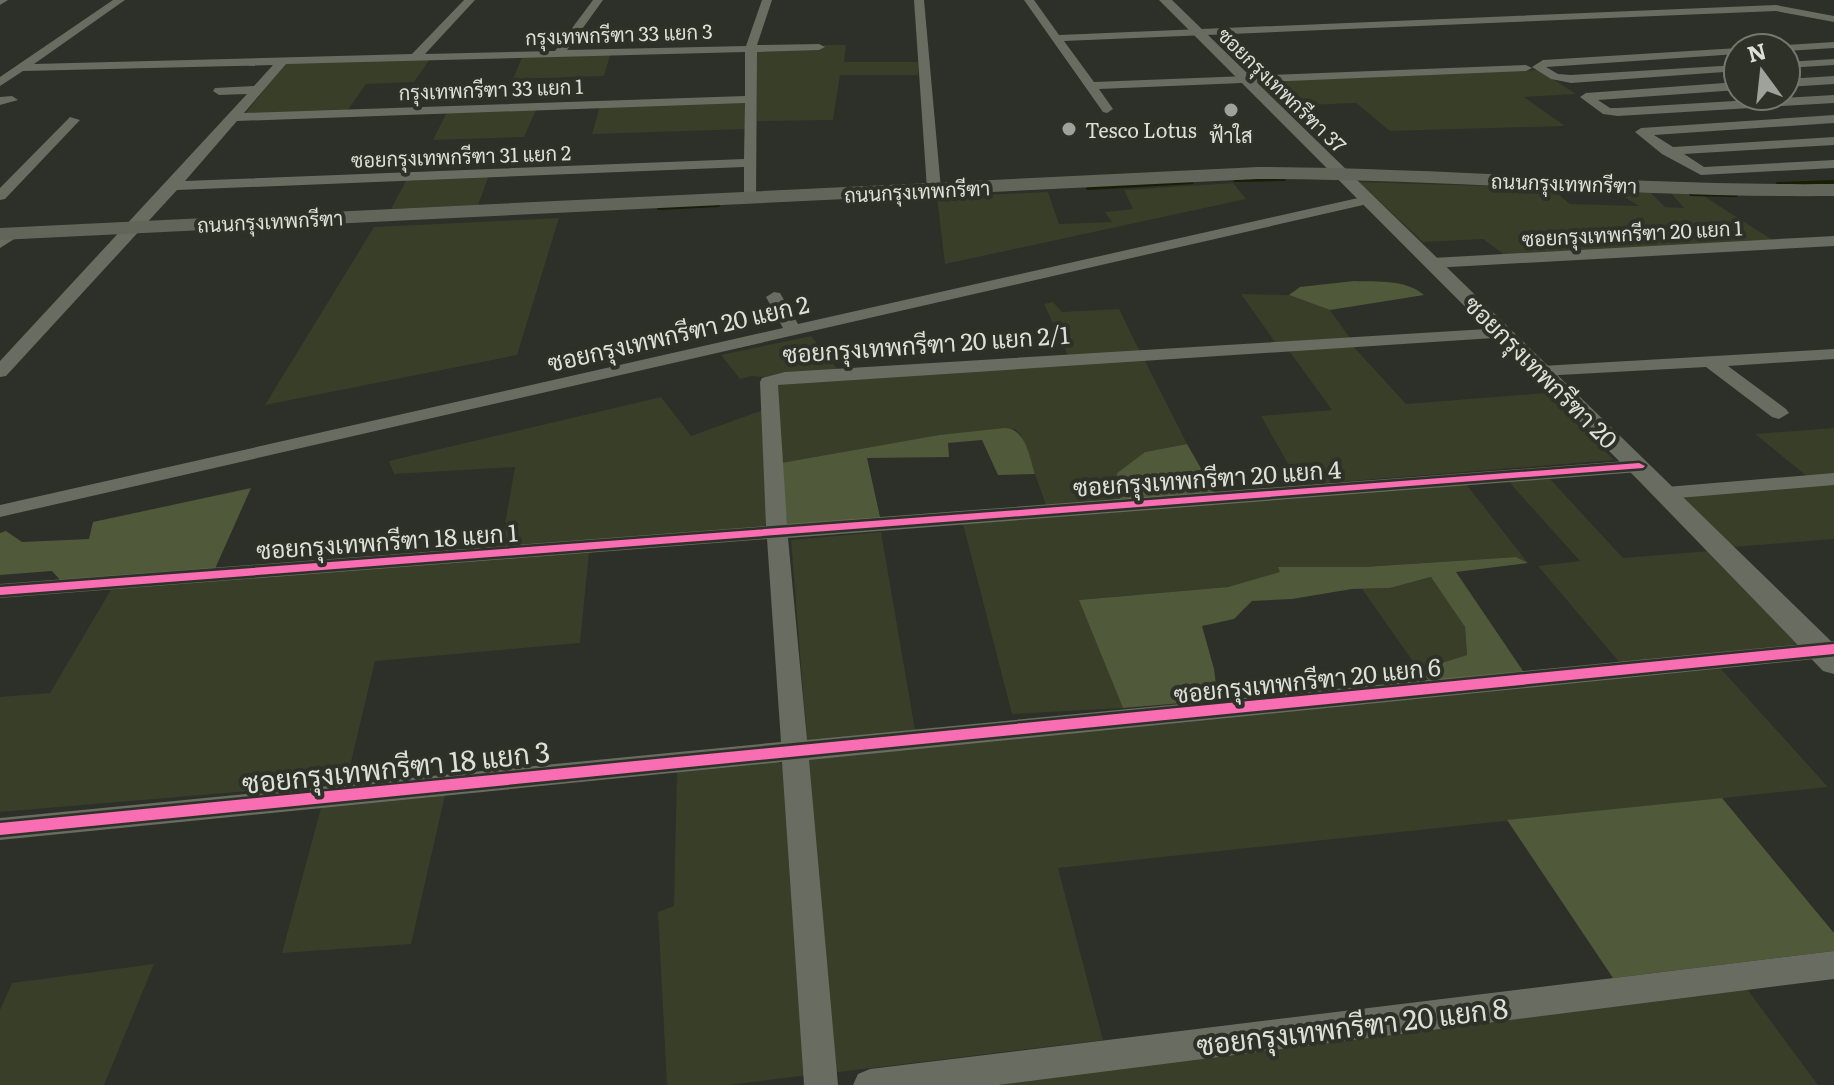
<svg xmlns="http://www.w3.org/2000/svg" width="1834" height="1085" viewBox="0 0 1834 1085" font-family="Literata,Sarabun,serif">
<rect width="100%" height="100%" fill="#2d2f29"/>
<!-- green -->
<path fill="#383e28" d="M824,45H846L844,62H918V75H840L833,120L757,121V49L824,48Z
M611,52L604,76L513,79L523,55Z
M430,59L414,82L366,84L347,111L244,115L286,63Z
M1539,70L1576,94L1524,97L1565,126L1390,131L1356,103L1283,106L1255,82Z
M745,101L747,129L592,134L600,106Z
M537,108L524,137L433,140L447,112Z
M489,175L478,205L391,209L407,179Z
M1359,182L1551,188L1570,204L1639,206L1613,190L1650,192L1665,207L1684,208L1671,193L1702,195L1774,241L1506,256L1483,239L1423,242Z
M1233,183L1246,199L945,264L937,197L1048,192L1059,224L1112,222L1105,212L1133,209L1124,190Z
M559,218L517,355L265,405L374,227Z
M1241,294L1289,295L1330,310L1350,338L1275,342Z
M1053,302L1062,312L1119,309L1140,352L1068,355L1044,304Z
M811,336L838,370L765,377L751,376L740,379L721,355Z
M1352,345L1406,404L1545,393L1614,460L1300,485L1261,416L1332,410L1287,348Z
M1143,357L1187,444L1145,452L1117,473L1120,500L1046,505L1021,435L1015,429L939,435L781,463L776,385Z
M661,397L691,436L763,410L770,519L763,528L501,547L515,467L394,474L389,461Z
M1834,428V475L1808,477L1755,434Z
M1550,479L1623,558L1709,551L1799,644L1620,663L1538,566L1580,561L1508,481Z
M1834,483V539L1733,547L1679,497Z
M1466,484L1528,563L1515,557L1364,567H1279L1281,572L1228,587L1080,600L1123,708L1012,714L963,524Z
M881,532L915,730L807,741L791,540Z
M589,552L580,643L375,661L346,783L0,812V697L50,693L112,588Z
M1432,577L1465,627L1467,655L1419,670L1362,589L1390,588Z
M1721,669L1828,787L1058,868L1103,1040L830,1073L806,755L1530,684Z
M772,759L789,767L808,1075L729,1085H667L658,912L674,906L677,770Z
M446,791L411,944L282,953L322,804Z
M154,964L104,1085H0V1010L12,983Z
M1747,989L1818,1085H974Z"/>
<!-- forest -->
<path fill="#505939" d="M1354,281C1378,282 1405,279 1424,295L1330,310L1289,295L1300,287Z
M1005,428C1026,429 1029,456 1035,474L998,475L982,440L948,443L949,457L867,458L880,517L787,526L781,463L939,435Z
M1187,444L1215,493L1120,500L1117,473L1145,452Z
M251,488L214,571L62,582L52,571L0,575V533L6,531L22,542L89,539L93,522Z
M1516,557L1528,563L1456,572L1523,671L1432,684L1419,670L1467,655L1465,627L1431,577L1390,588L1352,589L1292,599L1252,601L1234,619L1202,626L1214,669L1218,700L1123,708L1079,600L1228,587L1280,572L1278,567H1364Z
M1722,798L1834,933V951L1613,978L1507,820Z"/>
<g fill="none" stroke-linecap="round" stroke-linejoin="round">
<!-- stream -->
<path stroke="#161e04" stroke-width="4" d="M1235,180L1284,179
M1778,184L1834,182
M1088,188L1192,182
M1691,194L1736,195
M659,208L718,205"/>
<!-- minor -->
<path fill="#696c61" fill-rule="evenodd" d="M0,0H8L0,5Z
M113,0H125L34,64L412,54L464,0H475L425,54L555,51L593,0H603L567,50L746,46L762,0H772L757,45L819,44L825,47L819,50L757,52L756,201L751,202L744,198V167L177,190L6,376L0,377V361L247,94L219,95L213,91L215,88L254,86L273,65L23,71L0,86V77ZM745,52V96L244,113L286,64ZM745,103L744,159L185,181L237,121Z
M914,0H924L941,189L934,193L927,189Z
M1024,0H1034L1059,35L1776,5L1834,16V22L1776,11L1064,41L1094,82L1526,65L1532,68L1526,71L1099,89L1113,109L1107,113L1103,112Z
M1834,42V48L1786,51V48H1780L1786,45Z
M1738,48V54L1546,67L1558,74L1571,75L1738,65V71L1571,83L1551,79L1532,67L1543,60Z
M1834,59V65L1786,68V62Z
M1834,76V84L1786,87V79Z
M1738,82V90L1598,100L1610,108H1618L1834,95V103L1618,116L1603,114L1580,97L1586,93Z
M0,97L12,96L18,100L0,105Z
M1834,115V123L1654,135L1673,147L1834,137V145L1684,154L1704,167L1834,160V168L1701,175L1662,154L1635,132L1641,128Z
M70,117L80,120L5,199L0,200V188Z
M1367,196L1374,200L1372,203L0,517V505L783,328L766,297L774,292L780,293L798,324Z
M14,228L19,230V236L0,248V236Z
M1834,236V246L1432,268L1424,263L1432,258Z
M1503,328L1512,333L1509,337L778,385L787,524L1639,460L1649,466L1639,472L788,538L807,740L1834,641V657L809,760L838,1085H804L782,762L0,840V818L781,742L767,539L0,598V584L766,526L760,382L762,378L785,372Z
M1834,349V359L1728,366L1786,409L1789,413L1779,419L1772,417L1706,367L1541,376L1532,371L1541,366Z
M1834,473V485L1666,499L1656,493L1666,487Z
M1834,951V979L998,1085H853L858,1074L870,1069Z"/>
<!-- tertiary -->
<path fill="#696c61" fill-rule="evenodd" d="M1159,0H1172L1834,644V674L1823,671L1641,483Z"/>
<!-- secondary -->
<path fill="#626559" fill-rule="evenodd" d="M1258,167C1450,168 1642,186 1834,184V196C1642,198 1450,179 1258,179L0,240V228Z"/>
<!-- cycleway casing -->
<g stroke="#2e3127" stroke-width="5">
<path id="cycleway" d="M1639,463L1645,466L1643,468L0,595V587Z
M1834,644V654L0,835V823Z"/>
</g>
<!-- cycleway -->
<use href="#cycleway" fill="#f96db3" fill-rule="evenodd"/>
</g>
<!-- markers -->
<g fill="#9fa19b" stroke="#2e3127" stroke-width="3">
<circle cx="1231" cy="110" r="8"/>
<circle cx="1069" cy="129" r="8"/>
</g>
<g text-anchor="middle" dominant-baseline="central" stroke-width="8" stroke-linejoin="round" paint-order="stroke">
<!-- far-street labels -->
<g font-size="20" fill="#dddfd9" stroke="#2e3127">
<text transform="translate(619 33) rotate(-2)">กรุงเทพกรีฑา 33 แยก 3</text>
<text transform="translate(491 88) rotate(-2)">กรุงเทพกรีฑา 33 แยก 1</text>
<text transform="translate(1283 89) rotate(44)">ซอยกรุงเทพกรีฑา 37</text>
<text transform="translate(461 155) rotate(-2)">ซอยกรุงเทพกรีฑา 31 แยก 2</text>
<text transform="translate(1564 182) rotate(2)">ถนนกรุงเทพกรีฑา</text>
<text transform="translate(917 190) rotate(-3)">ถนนกรุงเทพกรีฑา</text>
<text transform="translate(270 220) rotate(-3)">ถนนกรุงเทพกรีฑา</text>
<text transform="translate(1632 232) rotate(-3)">ซอยกรุงเทพกรีฑา 20 แยก 1</text>
</g>
<!-- far-poi labels -->
<g font-size="20" fill="#dddfd9" stroke="#2e3127" text-anchor="start">
<text x="1085" y="129">Tesco Lotus</text>
<text x="1231" y="134" text-anchor="middle">ฟ้าใส</text>
</g>
<!-- street labels -->
<g font-size="24" fill="#dddfd9" stroke="#2e3127">
<text transform="translate(678 332) rotate(-13)">ซอยกรุงเทพกรีฑา 20 แยก 2</text>
<text transform="translate(926 343) rotate(-4)">ซอยกรุงเทพกรีฑา 20 แยก 2/1</text>
<text transform="translate(1542 371) rotate(45)">ซอยกรุงเทพกรีฑา 20</text>
<text transform="translate(1207 477) rotate(-4)">ซอยกรุงเทพกรีฑา 20 แยก 4</text>
<text transform="translate(387 540) rotate(-4)">ซอยกรุงเทพกรีฑา 18 แยก 1</text>
<text transform="translate(1307 679) rotate(-6)">ซอยกรุงเทพกรีฑา 20 แยก 6</text>
</g>
<!-- near-street labels -->
<g font-size="28" fill="#dddfd9" stroke="#2e3127">
<text transform="translate(396 766) rotate(-6)">ซอยกรุงเทพกรีฑา 18 แยก 3</text>
<text transform="translate(1352 1025) rotate(-7)">ซอยกรุงเทพกรีฑา 20 แยก 8</text>
</g>
</g>
<!-- north arrow -->
<g transform="translate(1762 72) rotate(345)"><circle r="38" fill="#2e3127" stroke="#74776e" stroke-width="2"/>
<path d="M0-6L14 30L0 20L-14 30Z" fill="#9fa19b"/>
<text y="-12" font-size="22" font-weight="bold" text-anchor="middle" fill="#dddfd9">N</text>
</g>
</svg>
